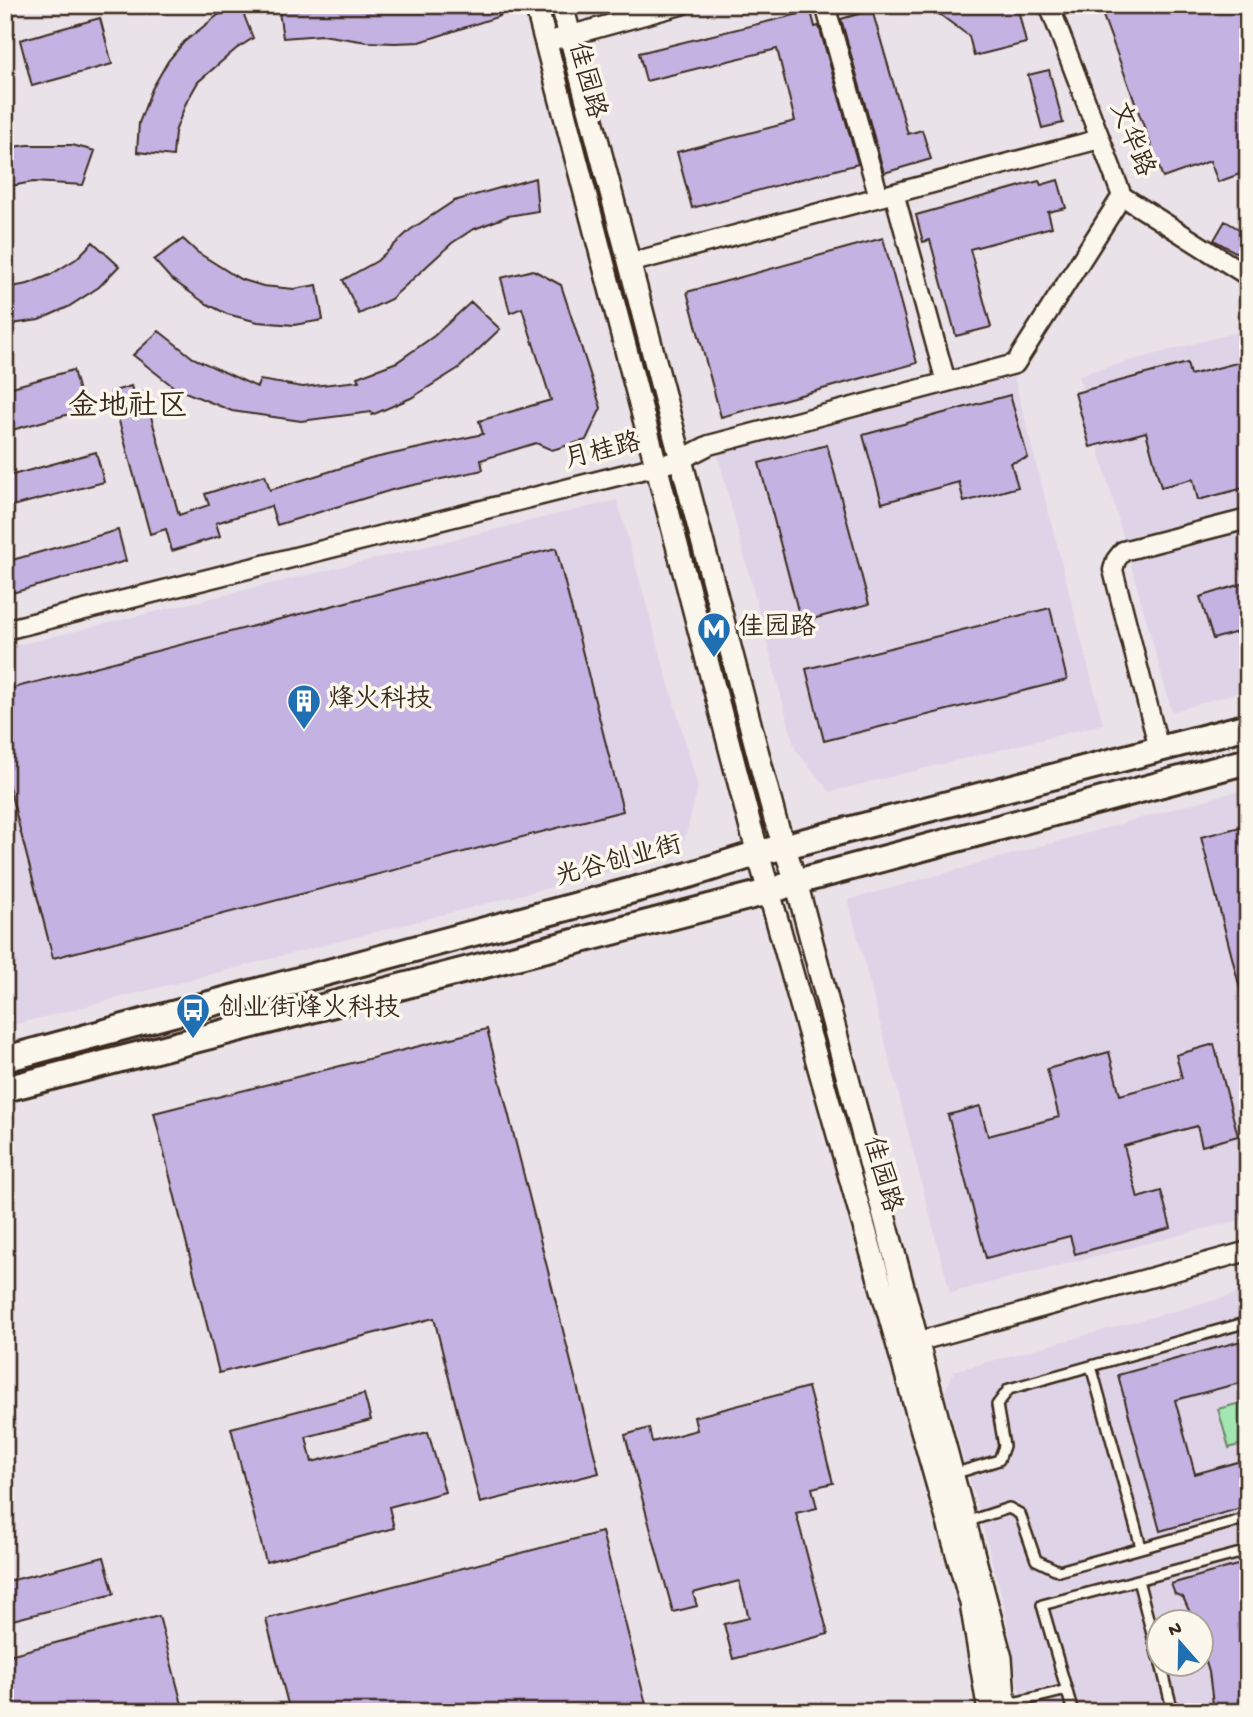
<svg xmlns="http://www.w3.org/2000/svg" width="1253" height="1717" viewBox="0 0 1253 1717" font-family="'Gochi Hand','LXGW WenKai TC',sans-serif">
<rect width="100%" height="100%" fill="#eae2e9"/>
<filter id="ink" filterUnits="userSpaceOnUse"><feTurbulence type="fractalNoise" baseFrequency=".0143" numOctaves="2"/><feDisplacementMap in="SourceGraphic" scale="14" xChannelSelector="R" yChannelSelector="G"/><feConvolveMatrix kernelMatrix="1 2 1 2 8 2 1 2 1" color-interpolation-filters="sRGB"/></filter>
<g filter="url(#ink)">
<!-- built -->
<path fill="#dfd4e7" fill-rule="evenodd" d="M1248,329V689L1172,712L1078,375Z
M1014,377L1103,724L830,792L795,749L716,449Z
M617,500L698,787L685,839L649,862L5,1027V648Z
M1248,788V1218L950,1293L848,900Z
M1248,1291V1712H1023L1004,1605L945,1391L954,1371ZM1158,1622H1200V1664H1158Z"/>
<!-- green -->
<path fill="#a2e7b2" stroke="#6e8868" stroke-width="2" d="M1248,1401V1442L1229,1448L1218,1409Z"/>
<!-- building -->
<path fill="#c4b2e2" stroke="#3b2a1e" stroke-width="2" d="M240,5L253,38L236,49L198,82L186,103L175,132L173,156L137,152L139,123L152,89L168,61L184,42L218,15Z
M278,5H373L394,8L427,5H494L500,16L420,42L395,43L367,42L322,35L283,38Z
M927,5H1017L1026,43L974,56L969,36Z
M1099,5H1248V171L1218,182L1210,161L1163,178Z
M872,10L908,134L922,130L931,159L884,173L841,19Z
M811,11L815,27L819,26L858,164L692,208L677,152L795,121L777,49L646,81L639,53Z
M100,18L112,64L32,86L20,40Z
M1049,70L1063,123L1042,128L1028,75Z
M28,145H72L95,151L83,185L33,182L5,187V148Z
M535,178L538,211L508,216L472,230L452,243L391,299L359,314L343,280L377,261L410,230L454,201Z
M1058,180L1066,208L1048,212L1052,227L970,249L991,327L956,336L930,240L923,242L916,215L1039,181L1041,185Z
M1225,221L1248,234V259L1214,240Z
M883,238L917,363L721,417L687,292Z
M183,239L197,252L240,279L263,286L294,289L317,285L323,320L294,325L258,322L227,314L205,303L170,278L154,260Z
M93,242L119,266L99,287L68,307L39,320L5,325V288L28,284L50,275L76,259Z
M533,270L561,285L601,408L586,440L552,450L536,443L481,460L483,470L395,489L277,525L271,506L216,523L220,536L172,551L166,529L150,534L111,392L131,386L134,395L144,392L179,515L209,505L205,494L265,475L270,490L370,459L483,434L479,421L551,400L522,308L510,313L501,278Z
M471,302L500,329L459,368L411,398L372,415L371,412L301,421L232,411L175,388L133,355L159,331L193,358L257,387L260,380L303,387L359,381L357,377L397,362L434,336Z
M1248,360V487L1198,500L1193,479L1161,487L1146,432L1090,447L1075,393L1187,363L1190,375Z
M73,370L84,410L5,432V389Z
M1010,395L1028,458L1011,463L1018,487L964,502L959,482L882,503L863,435Z
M827,445L869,604L801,622L759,463Z
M96,452L104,482L5,508V477Z
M118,530L126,561L5,595V562Z
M556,548L623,811L53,958L5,771V690Z
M1248,582V629L1213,639L1200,597Z
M1050,608L1067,680L824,741L806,669Z
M1248,825V1000H1243L1201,837Z
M487,1029L599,1473L480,1503L434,1318L219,1373L154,1113Z
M1214,1044L1238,1136L1202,1146L1197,1126L1124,1146L1138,1198L1161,1191L1171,1228L1075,1254L1070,1236L986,1258L948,1115L980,1106L988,1136L1059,1117L1047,1069L1109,1052L1120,1095L1182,1078L1176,1055Z
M1248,1339V1381L1175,1400L1195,1474L1248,1459V1506L1160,1531L1118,1375Z
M808,1387L833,1483L812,1488L817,1508L796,1513L828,1634L733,1659L724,1624L749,1618L739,1581L693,1593L697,1606L673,1612L625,1435L649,1428L652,1442L697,1430L694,1417Z
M364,1394L371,1420L306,1437L312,1462L428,1432L445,1492L389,1507L394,1528L266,1562L231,1428Z
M602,1532L648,1712H290L266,1619Z
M104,1557L114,1594L5,1622V1582Z
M1244,1563L1248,1573L1242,1582L1248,1617V1712H1214L1209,1672L1200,1643V1622H1194L1183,1597L1175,1594L1171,1584Z
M159,1616L184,1712H5V1656Z"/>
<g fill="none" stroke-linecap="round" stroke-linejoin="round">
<!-- service casing -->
<g stroke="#3b2a1e" stroke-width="14">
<path id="service" d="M615,5L619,22
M1091,1366L1141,1547
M953,1474L999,1460L1004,1446L997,1405L1009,1389L1248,1322
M966,1522L1009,1508L1020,1514L1036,1560L1059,1571L1248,1518
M1138,1580L1158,1657
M1161,1664L1173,1712
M1005,1705L1067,1690
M1073,1712L1042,1605L1248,1551"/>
</g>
<!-- minor casing -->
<g stroke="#3b2a1e" stroke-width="23">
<path id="minor" d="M825,5L879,197
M1049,5L1122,196L1248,276
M546,42L681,5
M894,193L946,382
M629,263L1100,139
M5,630L657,466L680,460L709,445L1015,364L1122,196
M1159,749L1113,570L1116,560L1123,551L1248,519
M916,1342L1248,1251"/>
</g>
<!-- tertiary casing -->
<g stroke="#3b2a1e" stroke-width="26">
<path id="tertiary" d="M536,5L750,825L971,1603L989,1712
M562,5L775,819L796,882L1001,1658L1005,1712"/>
</g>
<!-- secondary casing -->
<g stroke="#3b2a1e" stroke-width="30">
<path id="secondary" d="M5,1059L689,875L759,853L1248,726
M5,1089L771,891L796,882L1248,761"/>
</g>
<!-- service -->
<use href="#service" stroke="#fbf7ec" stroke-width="9"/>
<!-- minor -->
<use href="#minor" stroke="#fbf7ec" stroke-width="18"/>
<!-- tertiary -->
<use href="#tertiary" stroke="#fbf7ec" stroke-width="21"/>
<!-- secondary -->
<use href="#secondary" stroke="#fbf7ec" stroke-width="24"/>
</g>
</g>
<!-- icons -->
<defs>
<g id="metro-pin" transform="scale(1.75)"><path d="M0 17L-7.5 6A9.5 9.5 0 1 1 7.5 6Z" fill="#1f6fb2" stroke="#fbf7ec"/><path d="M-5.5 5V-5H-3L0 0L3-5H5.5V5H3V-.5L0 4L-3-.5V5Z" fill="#fff"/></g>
<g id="building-pin" transform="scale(1.75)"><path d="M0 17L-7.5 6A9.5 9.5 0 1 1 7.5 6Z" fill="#1f6fb2" stroke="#fbf7ec"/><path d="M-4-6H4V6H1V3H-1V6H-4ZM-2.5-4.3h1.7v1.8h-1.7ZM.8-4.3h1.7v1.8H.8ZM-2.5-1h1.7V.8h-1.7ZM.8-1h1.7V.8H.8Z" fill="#fff"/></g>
<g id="bus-pin" transform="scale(1.75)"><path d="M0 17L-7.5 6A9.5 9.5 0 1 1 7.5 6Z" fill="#1f6fb2" stroke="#fbf7ec"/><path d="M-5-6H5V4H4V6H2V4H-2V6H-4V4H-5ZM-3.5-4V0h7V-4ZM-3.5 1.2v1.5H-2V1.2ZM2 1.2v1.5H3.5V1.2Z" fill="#fff"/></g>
</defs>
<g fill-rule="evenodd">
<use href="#metro-pin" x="714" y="629"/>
<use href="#building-pin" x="304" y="701"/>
<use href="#bus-pin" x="193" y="1010"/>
</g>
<g text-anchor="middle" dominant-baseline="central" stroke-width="7" stroke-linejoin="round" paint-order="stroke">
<!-- street labels -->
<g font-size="26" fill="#3b2a1e" stroke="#fbf7ec">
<text transform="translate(585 81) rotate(75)">佳园路</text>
<text transform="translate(1130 140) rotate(68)">文华路</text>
<text transform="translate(603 453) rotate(-14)">月桂路</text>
<text transform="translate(619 863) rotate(-15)">光谷创业街</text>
<text transform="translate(880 1175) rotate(74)">佳园路</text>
</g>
<!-- poi labels -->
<g font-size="26" fill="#3b2a1e" stroke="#fbf7ec" text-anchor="start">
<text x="738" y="629">佳园路</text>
<text x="328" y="701">烽火科技</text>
<text x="218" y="1010">创业街烽火科技</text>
</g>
<!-- quarter labels -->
<g font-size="30" fill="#3b2a1e" stroke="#fbf7ec">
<text x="128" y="408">金地社区</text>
</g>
</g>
<!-- margin -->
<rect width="1253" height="1717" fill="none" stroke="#fbf7ec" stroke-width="28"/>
<rect x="14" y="14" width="1225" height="1689" fill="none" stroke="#3b2a1e" stroke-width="2.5" filter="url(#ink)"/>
<!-- north arrow -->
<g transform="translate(1180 1643) rotate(340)"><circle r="33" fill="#fbf7ec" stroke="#aea59a" stroke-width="2"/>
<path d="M0-5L12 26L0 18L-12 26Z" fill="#1f6fb2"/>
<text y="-10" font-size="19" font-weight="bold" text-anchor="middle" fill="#3b2a1e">N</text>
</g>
</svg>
